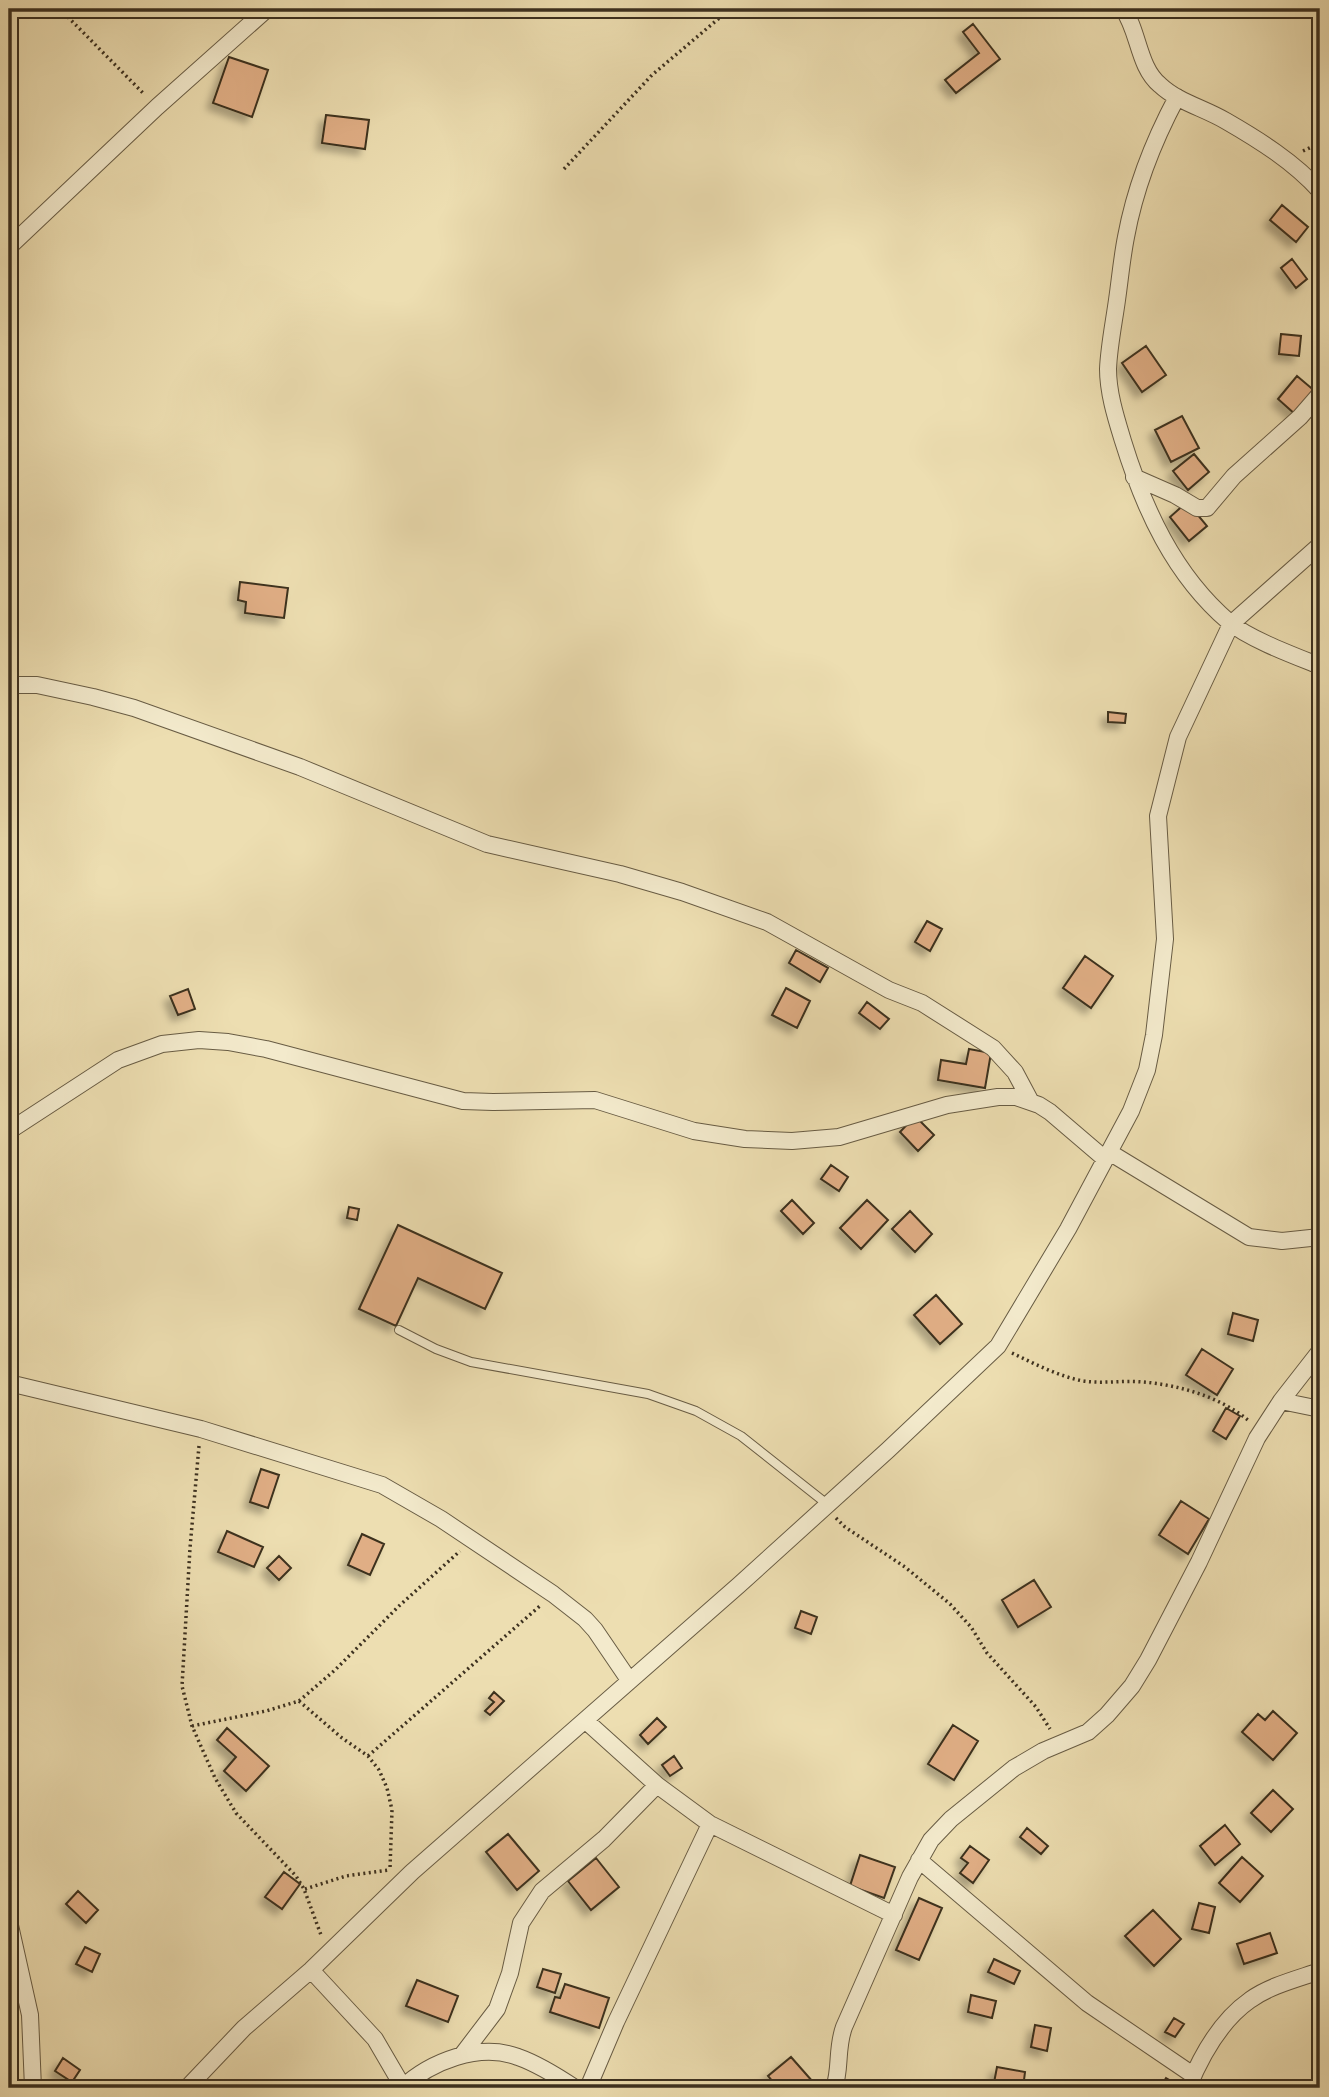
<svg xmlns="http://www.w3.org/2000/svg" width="1329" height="2097" viewBox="0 0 1329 2097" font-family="'EB Garamond',serif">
<defs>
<filter id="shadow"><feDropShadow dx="-6" dy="6" stdDeviation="3.5" flood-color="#0004"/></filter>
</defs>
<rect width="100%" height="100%" fill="#eddeb1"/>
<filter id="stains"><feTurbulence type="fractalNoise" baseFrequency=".00286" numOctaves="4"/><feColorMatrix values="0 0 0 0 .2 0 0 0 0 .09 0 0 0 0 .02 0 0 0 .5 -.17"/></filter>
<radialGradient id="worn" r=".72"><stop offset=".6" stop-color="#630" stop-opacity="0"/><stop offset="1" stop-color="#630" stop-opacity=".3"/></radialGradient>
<!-- building -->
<path fill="#e0ae85" stroke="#3c301f" stroke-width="2" filter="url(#shadow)" d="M973,24L1000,59L956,93L945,80L979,53L963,32Z
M229,57L268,70L252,117L213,103Z
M326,115L369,120L365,149L322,143Z
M1282,205L1308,227L1296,242L1270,220Z
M1292,259L1307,279L1296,288L1281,268Z
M1281,334L1301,336L1299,356L1279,354Z
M1146,346L1166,375L1142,392L1122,363Z
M1297,376L1316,392L1296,415L1278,399Z
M1182,416L1199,448L1171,462L1155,430Z
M1194,454L1209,472L1188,490L1173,471Z
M1187,502L1207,526L1189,541L1170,517Z
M240,582L288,588L284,618L245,613L246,602L238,600Z
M1108,712L1126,714L1125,723L1108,722Z
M927,921L942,929L930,951L915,942Z
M796,950L828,968L820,982L789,963Z
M1085,956L1113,976L1091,1008L1063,988Z
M786,988L810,1001L797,1028L772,1015Z
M188,989L195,1009L178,1015L170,996Z
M867,1002L889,1019L880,1029L859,1013Z
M969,1049L991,1053L985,1088L938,1080L941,1060L966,1064Z
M915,1116L934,1135L918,1151L900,1132Z
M831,1165L848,1177L839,1191L821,1179Z
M792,1200L814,1223L803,1234L781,1211Z
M867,1200L888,1220L861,1249L840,1228Z
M349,1207L359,1209L357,1220L347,1218Z
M910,1211L932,1234L915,1252L892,1229Z
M398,1225L502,1273L485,1309L418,1278L396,1326L359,1309Z
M12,1240L17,1264L9,1266V1241Z
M936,1295L962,1324L940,1344L914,1315Z
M1233,1313L1258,1320L1253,1341L1228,1334Z
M1202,1349L1233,1369L1217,1395L1186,1375Z
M1226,1408L1240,1416L1226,1439L1213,1431Z
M261,1469L279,1475L268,1508L250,1502Z
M1181,1501L1209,1519L1188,1554L1159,1535Z
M227,1531L263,1547L254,1567L218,1552Z
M362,1534L384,1544L370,1575L348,1565Z
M279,1556L291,1568L279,1580L267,1568Z
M1034,1580L1051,1607L1018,1627L1002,1600Z
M801,1611L817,1617L811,1634L795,1628Z
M494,1692L504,1701L490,1715L485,1711L494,1702L489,1698Z
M1273,1711L1297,1733L1273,1760L1242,1732L1258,1714L1265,1720Z
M657,1718L666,1727L648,1744L640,1735Z
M953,1725L978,1741L954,1780L928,1764Z
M227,1728L269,1766L246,1791L224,1771L236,1757L217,1740Z
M674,1756L682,1768L670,1776L662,1765Z
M1273,1790L1293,1809L1271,1832L1251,1813Z
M1225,1825L1240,1844L1215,1865L1200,1846Z
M1027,1828L1048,1846L1041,1854L1020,1837Z
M508,1834L539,1871L517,1890L486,1852Z
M970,1846L989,1860L973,1883L960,1873L968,1863L961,1858Z
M860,1855L895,1867L884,1898L850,1886Z
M1242,1857L1263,1876L1240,1902L1219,1883Z
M596,1858L619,1887L591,1910L568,1881Z
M284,1872L300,1884L282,1909L265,1897Z
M78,1891L98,1910L86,1923L66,1904Z
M919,1898L942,1908L919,1960L896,1950Z
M1199,1903L1215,1907L1209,1933L1192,1929Z
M1153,1910L1181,1939L1154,1966L1125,1936Z
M1270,1933L1277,1953L1244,1964L1237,1944Z
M85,1947L100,1954L92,1972L76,1964Z
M994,1959L1020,1971L1014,1984L988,1972Z
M543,1969L561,1974L555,1993L537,1987Z
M417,1980L458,1996L448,2022L406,2006Z
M565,1984L609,1998L599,2028L550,2012L555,1997L560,1998Z
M971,1995L996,2001L992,2018L968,2012Z
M1174,2018L1184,2024L1175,2037L1165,2032Z
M1035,2025L1051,2028L1047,2051L1031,2047Z
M791,2057L813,2082L806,2088H778L768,2076Z
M63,2058L80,2070L72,2082L55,2071Z
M997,2067L1025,2072L1023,2088H993Z
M1166,2078L1178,2085L1176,2088H1160Z"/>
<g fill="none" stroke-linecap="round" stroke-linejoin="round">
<!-- lane casing -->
<g stroke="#685c44" stroke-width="10">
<path id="lane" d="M399,1330L436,1349L471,1362L648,1394L696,1411L741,1436L827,1504"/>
</g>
<!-- street casing -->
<g stroke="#685c44" stroke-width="18">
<path id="street" d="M1123,9C1139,31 1138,67 1160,85C1178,102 1204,108 1226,121C1259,140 1294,162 1320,191
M1177,97C1154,140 1135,188 1126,237C1122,257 1120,279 1117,300C1114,322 1109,346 1108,369C1108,393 1116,418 1123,441C1144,509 1174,575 1229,622C1249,639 1295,656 1320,666
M9,247L157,107L267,9
M1134,477L1175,495L1197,508H1207L1234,476L1300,417L1320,394
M9,685H37L93,697L134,708L300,767L487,844L620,874L682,892L767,922L889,990L922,1003L993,1048L1015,1072L1031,1102
M9,1131L118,1060L162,1044L199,1040L228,1042L266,1049L463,1101L493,1102L595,1100L694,1131L745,1139L792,1141L839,1137L947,1105L998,1097H1016L1039,1105L1050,1112L1105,1159
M1109,1152L1249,1237L1282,1241L1320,1237
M9,1383L201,1429L382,1485L441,1519L553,1594L585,1619L595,1630L629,1680
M1281,1401L1320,1409
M586,1721L657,1785L710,1824L894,1915
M919,1860L1087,2003L1193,2075
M9,1921L30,2015L33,2088
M311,1970L375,2039L403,2087
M462,2055L497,2009L510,1973L521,1923L542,1891L604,1839L657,1785
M187,2088L244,2028L311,1970L412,1872L739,1585L888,1450L998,1346L1068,1229L1131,1111L1147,1070L1154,1035L1165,939L1158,816L1178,737L1231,624L1320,545
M402,2088C430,2062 479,2042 518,2057C538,2064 557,2076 575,2088
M588,2088L616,2022L710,1824
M834,2088C841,2069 836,2049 844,2027L910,1877L931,1840L951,1819L1014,1768L1043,1751L1088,1732L1107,1715L1132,1686L1148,1660L1199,1562L1257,1438L1281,1401L1320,1351
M1188,2088C1201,2056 1220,2021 1250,2000C1269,1986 1297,1979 1320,1971"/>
</g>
<!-- path -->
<path stroke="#3c301f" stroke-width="3.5" stroke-dasharray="2 3.5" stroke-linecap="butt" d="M60,9L145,95
M1303,151L1320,143
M564,169L652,75L730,9
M1012,1353C1035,1364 1058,1376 1083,1381C1103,1384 1123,1380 1143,1382C1179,1385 1221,1397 1249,1421
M199,1446L190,1548L182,1686L192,1726L215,1778L236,1813L296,1876L304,1889L321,1935
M836,1518L845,1527L905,1567L950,1604L971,1627L987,1653L1036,1707L1050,1729
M299,1701L342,1738L368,1756L379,1770L387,1788L392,1810L390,1869
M192,1726L266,1711L299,1701L335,1670L399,1606L460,1551
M368,1756L541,1605
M305,1889L346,1876L389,1870"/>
<!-- lane -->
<use href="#lane" stroke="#f3eacc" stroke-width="8"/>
<!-- street -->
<use href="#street" stroke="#f3eacc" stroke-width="16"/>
</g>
<!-- margin -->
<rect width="1329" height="2097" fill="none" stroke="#eddeb1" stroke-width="35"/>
<rect x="10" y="10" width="1308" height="2076" fill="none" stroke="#3c301f" stroke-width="3.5"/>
<rect x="18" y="18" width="1294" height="2062" fill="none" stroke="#3c301f" stroke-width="2"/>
<rect width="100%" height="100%" filter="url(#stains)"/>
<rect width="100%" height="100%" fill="url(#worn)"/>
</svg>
